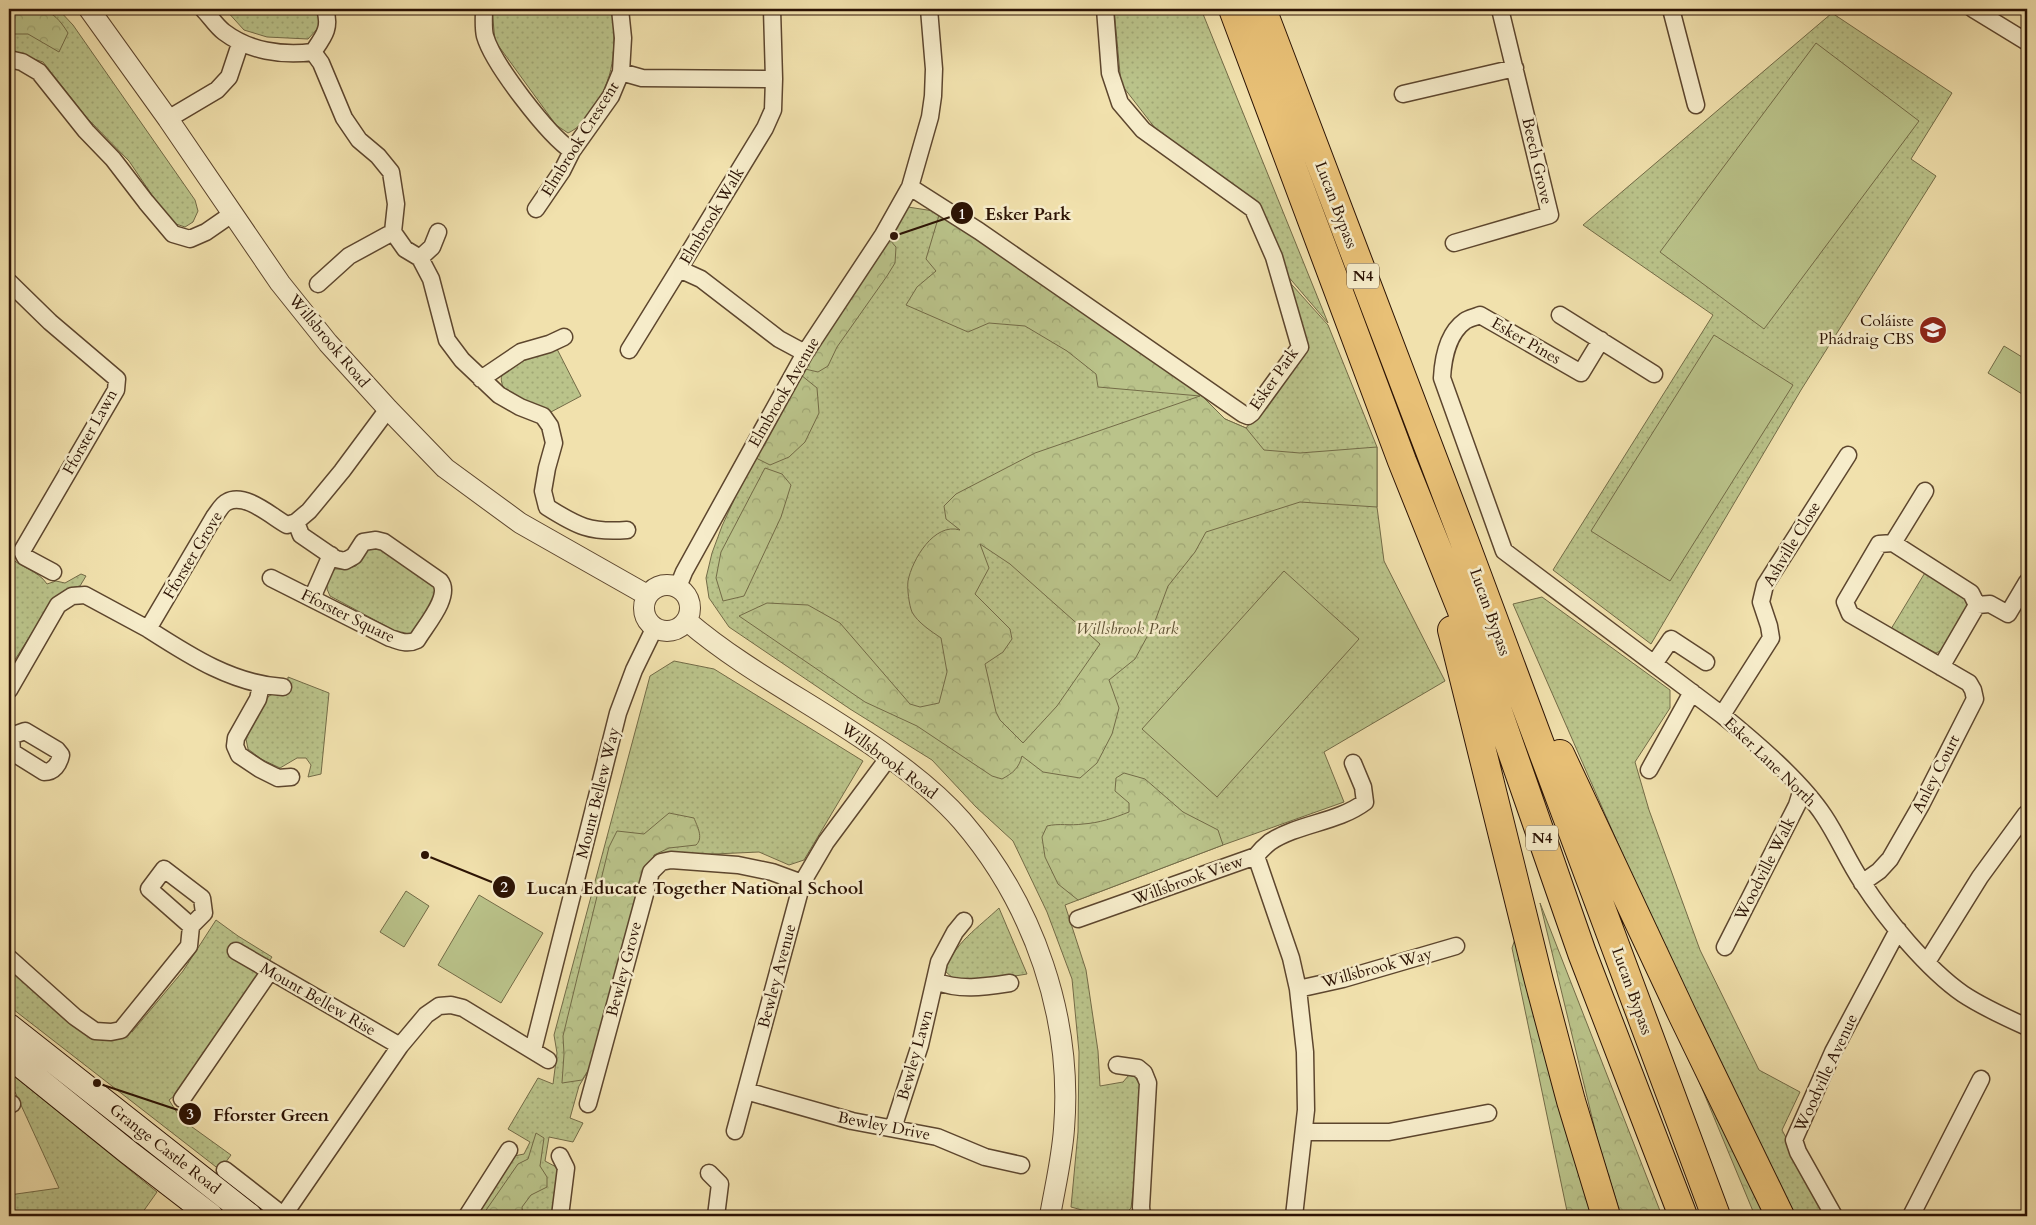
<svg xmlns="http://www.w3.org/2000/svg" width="2036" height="1225" viewBox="0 0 2036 1225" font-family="Cardo,serif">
<defs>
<pattern id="grass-dots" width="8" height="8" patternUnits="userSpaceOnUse" patternTransform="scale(1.25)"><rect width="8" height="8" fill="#bac38a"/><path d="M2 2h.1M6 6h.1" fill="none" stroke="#a0a775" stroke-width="1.8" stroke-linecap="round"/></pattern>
<pattern id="forest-crowns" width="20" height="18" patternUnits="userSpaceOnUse" patternTransform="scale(1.25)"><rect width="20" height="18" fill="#bac38a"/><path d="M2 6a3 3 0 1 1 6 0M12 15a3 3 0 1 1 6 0" fill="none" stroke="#a0a775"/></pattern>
</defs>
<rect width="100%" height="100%" fill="#f1e1ad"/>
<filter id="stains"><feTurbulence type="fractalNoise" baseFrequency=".004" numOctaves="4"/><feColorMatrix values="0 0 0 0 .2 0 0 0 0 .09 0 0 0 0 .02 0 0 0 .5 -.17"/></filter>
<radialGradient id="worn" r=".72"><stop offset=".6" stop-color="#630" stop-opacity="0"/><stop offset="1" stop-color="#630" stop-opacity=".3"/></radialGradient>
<!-- grass -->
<path fill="url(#grass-dots)" stroke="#736b47" d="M9,9H58L73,25L195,200L198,211L193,222L185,227L176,224L160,207L129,161L87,118L43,62L9,51Z
M225,9H318L319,27L308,39L267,37L244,30Z
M492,9H613C615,48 616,80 590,112C583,121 579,128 568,133L556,125L495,41Z
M1114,9H1201L1328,323L1286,274L1256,206L1155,128L1121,84Z
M1832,13L1952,93L1911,159L1936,176L1801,390L1651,644L1553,570L1713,315L1583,225Z
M908,207L940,212L1010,260L1202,396L1225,419L1246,428L1309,348L1284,276L1328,325L1377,447V507L1384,561L1445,681L1324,752L1344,802L1223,845L1065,905L1086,970L1098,1051L1100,1086L1123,1082L1129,1075L1135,1077L1140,1085L1139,1140L1131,1208L1124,1216L1082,1210L1071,1207L1078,1132L1079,1052L1072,979L1047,912L1013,841L976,807L932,760L850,709L729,627L709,598L706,578L712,553L722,526L750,465L805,369Z
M557,349L581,396L549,413L520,399L503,387C501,381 500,377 504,372C511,362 545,354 557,349Z
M382,547L439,586V592L415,633L409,635L399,633L330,596L327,589V579L335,569H346L356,566L367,548Z
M9,556C20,568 38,570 47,584L56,581L65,583L81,574L86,576L80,586L71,588L55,597L9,669Z
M1926,571L1965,594L1967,607L1942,650L1936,653L1891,629Z
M1542,597L1670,690V708L1635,762L1649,810L1700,950L1759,1070L1800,1092L1782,1130L1827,1216H1795L1672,967L1513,604Z
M674,661L714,669L863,761L804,860L789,865L759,852L669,856L658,859L596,1058L579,1086L570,1118L583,1123L573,1142L549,1137L545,1161L558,1168L552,1216H476L514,1156L524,1154L530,1142L508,1129L538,1078L553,1084L557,1053L554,1035L650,676Z
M288,677L329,693L321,774L308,777L311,765L306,758H297L280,768L261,759L248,749L246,739L262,704L269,696L275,693H287Z
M999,908L1027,974L973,983L955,980L945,971C953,944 979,927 999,908Z
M216,920L238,936L272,957L183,1089L169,1100L181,1119L231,1155L220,1170L9,1006V968L15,975L87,1032L131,1029L132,1032L183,971Z
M9,1072L157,1192L140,1216H9V1195L59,1188L15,1092L9,1093Z"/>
<!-- forest -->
<path fill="url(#forest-crowns)" stroke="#736b47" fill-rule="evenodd" d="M10,9C40,9 51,5 68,33L59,52L28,34H9V10Z
M940,212L1010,260L1202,396L1225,419L1246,428L1264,450L1300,453L1377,447V507L1300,502L1206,532L1195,552L1168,586L1154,624L1135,659L1109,680L1119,708L1112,734L1097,763L1080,778L1043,772L1022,756C1019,768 1013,773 1002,779L992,776L917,726L865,702L739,616L767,603L808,605L840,623L910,704L920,707L939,703L947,672L941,638C931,631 918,623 912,612C909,605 907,588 908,581C912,560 934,522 960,530L946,519L944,506L956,494L1035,453L1200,396L1098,387L1096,374L1067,351L1025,326L989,323L968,332L906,305L917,287L936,271L926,259ZM980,544L1010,564L1100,644L1057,706L1023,743L1000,720L996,712L985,664L1003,652L1012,639L1010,629L975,594L989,568Z
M888,238L896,247L895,263L887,276L837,347L828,366L818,372L805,369Z
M801,375L817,388L819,413L805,442L789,457L770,465L754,457Z
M765,468L782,474L791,485L781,517L744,596L723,601L716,578L721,552Z
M1124,773L1145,779L1183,812L1218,830L1223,845L1078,900L1058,884L1045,857L1042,837L1047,826C1059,823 1070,826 1083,824C1099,823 1114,818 1129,812V803L1115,791L1116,778Z
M669,813L694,818C697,826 704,838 696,845L669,848L654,855L596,1058L582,1080L562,1083L564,1054L563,1036L609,847L617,831L644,834Z
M1540,903L1662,1216H1621L1598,1142Z
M1516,936L1592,1216H1568L1512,948Z
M1666,1002L1771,1216H1755Z
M536,1133L544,1138L540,1166L547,1177V1187L531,1195L522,1207L523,1216H482L518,1164L528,1159Z"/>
<!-- pitch -->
<path fill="#bac38a" stroke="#736b47" d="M1816,43L1919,121L1764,329L1660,252Z
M1714,335L1793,385L1670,581L1591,531Z
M2004,346L2027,360V397L1988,373Z
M1284,571L1359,639L1217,797L1142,729Z
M406,891L429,906L404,947L380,932Z
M479,895L543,933L501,1003L438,965Z"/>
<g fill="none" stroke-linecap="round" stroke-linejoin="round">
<!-- minor casing -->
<g stroke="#5d462e" stroke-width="19">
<path id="minor" d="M203,9C210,16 216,26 224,32C249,51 282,56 313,52L321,63L344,118L359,140L378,156L391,172L396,204L393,232L405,249L420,258L431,279L447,340L462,360L499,395L520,407L543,416L550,426L554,443L547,468L543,491L547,507C577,526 590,533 627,530
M484,9C484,17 483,28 485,36C493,64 548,135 572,151
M772,9L774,79L773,110L765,128L679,269L701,279L779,339L805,353
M1671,9L1696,105
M1973,9L2027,42
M313,52C324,36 331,28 325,9
M9,59L22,62L39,72L86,131L113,159L146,202L173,234L190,239L206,232L232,214
M621,72L642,78L774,79
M1403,94L1515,68
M168,119L217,90L229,77L240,44
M910,187L979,231L1243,414L1248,416L1252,413L1300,347L1274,257L1253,209L1143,130L1120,103L1110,73L1105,9
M536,209L562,171L572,151L611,96L621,72L623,38L620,9
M1454,243L1550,215L1500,9
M420,258L432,247L438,232
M9,282L50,322L117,379L116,390L22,551L25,557L53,572
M318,284L349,256L393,232
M1560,315L1654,374
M1601,340L1581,373L1480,315C1476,317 1469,318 1465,321C1448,333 1443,359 1442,378L1504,551L1722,715C1755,742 1801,781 1824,816C1838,837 1848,861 1862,882C1886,919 1927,969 1963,994C1981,1006 2007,1018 2027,1027
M629,350L679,269
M481,379L521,352L549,344L564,337
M1893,543L1925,491
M271,578L390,638C400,641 407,645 417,640C425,626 452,596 440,581L384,542L376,540L363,542L354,556L345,561L336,559L301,535L296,522
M678,587L684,572L805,353L883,235L910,187L930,117L933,96L934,69L929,9
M312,598L331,555
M1977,605L1990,604L2008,614L2027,582
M148,629C190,656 233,684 283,687
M1654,664L1671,639L1706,662
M261,686L258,699L236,738L235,746L239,755L260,769L278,778L291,777
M9,690L58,605L72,596L85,595L148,629L214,517C218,512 222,504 227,502C245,492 271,516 287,525L296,522L309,511L342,471L388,409
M1722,715L1771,638L1769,626L1761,602L1765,585L1848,455
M25,731L57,750L61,755C59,764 54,772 44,772L12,752L11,736Z
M1649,770L1692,692
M1256,856L1291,958L1298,989L1305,1052L1306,1110L1294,1216
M164,869L202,898L204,913L191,926L149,889Z
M1862,883L1879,871L1890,859L1921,805L1975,699L1973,690L1969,683L1850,614L1845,602L1879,544L1893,543L1971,593L1977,605L1941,667
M1078,919L1256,856C1260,851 1265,846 1270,842C1299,823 1337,823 1365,802L1363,787L1353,763
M1725,947L1797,805L1802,789
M236,951L400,1046
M9,958L75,1017L95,1031L111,1032L121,1030L189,946L191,926
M1927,962L1980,877L2026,814
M935,981C960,991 984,987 1010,983
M1298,989L1343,979L1456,946
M533,1050L618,713L634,670L654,629
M1117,1065L1138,1068L1144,1073L1148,1083L1141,1207L1142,1216
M746,1091L852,1121L937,1137L985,1157L1021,1165
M182,1099L270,971
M588,1104L651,872L661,862L671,860L738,865L772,872L802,883
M9,1105L12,1104
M893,1128L920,1045L939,962L955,932L964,921
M735,1131L802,883L826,842L889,757
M1305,1132H1389L1488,1113
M225,1170L284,1216
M709,1173L720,1184L716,1216
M283,1216L400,1046L426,1015L439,1006L451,1005L463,1008L548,1060
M467,1216L509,1150
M560,1216L566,1168L560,1156
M1834,1216L1798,1152L1794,1140L1833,1052L1898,930
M1911,1216L1981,1079"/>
</g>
<!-- tertiary casing -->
<g stroke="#5d462e" stroke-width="22">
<path id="tertiary" d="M89,9L168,119L280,283L328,343L388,409L445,468L520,523L647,595
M644 608a23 23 0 1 1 46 0a23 23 0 1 1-46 0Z
M687,621C749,674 824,709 890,758C915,776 941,797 962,821C1034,905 1073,1018 1064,1129C1062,1158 1055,1187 1050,1216"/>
</g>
<!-- secondary casing -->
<g stroke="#2c1304" stroke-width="26">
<path id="secondary" d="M9,1026L250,1216
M9,1056L128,1152L211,1216"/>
</g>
<!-- trunk casing -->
<g stroke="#2c1304" stroke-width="30">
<path id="trunk" d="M1233,9L1402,461L1470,631L1582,953L1683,1216
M1262,9L1465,543L1716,1216
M1452,630L1539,981L1571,1101L1606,1216
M1560,754L1683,1016L1780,1216"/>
</g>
<!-- minor -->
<use href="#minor" stroke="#f6ecca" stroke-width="16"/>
<!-- tertiary -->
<use href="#tertiary" stroke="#f6ecca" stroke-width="20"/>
<!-- secondary -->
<use href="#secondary" stroke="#f6ecca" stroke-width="24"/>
<!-- trunk -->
<use href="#trunk" stroke="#e8c076" stroke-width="28"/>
</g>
<!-- icons -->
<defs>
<g id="school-disc" transform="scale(1.4375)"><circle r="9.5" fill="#8f2418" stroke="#f6ecca"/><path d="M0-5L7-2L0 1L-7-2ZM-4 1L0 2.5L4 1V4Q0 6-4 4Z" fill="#fff"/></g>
</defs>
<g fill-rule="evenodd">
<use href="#school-disc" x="1933" y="330"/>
</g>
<g text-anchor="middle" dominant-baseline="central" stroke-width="5" stroke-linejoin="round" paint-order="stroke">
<!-- shield labels -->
<g fill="#f6ecca" stroke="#69543f" stroke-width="1">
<rect x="1347" y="263.5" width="32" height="25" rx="4"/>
<rect x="1526" y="825.5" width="32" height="25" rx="4"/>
</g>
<g font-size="15" font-weight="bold" fill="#2c1304">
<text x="1363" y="276">N4</text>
<text x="1542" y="838">N4</text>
</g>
<!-- street labels -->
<g font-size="16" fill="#2c1304" stroke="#f6ecca">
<text transform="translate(580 139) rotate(-58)">Elmbrook Crescent</text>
<text transform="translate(1537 161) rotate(77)">Beech Grove</text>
<text transform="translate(1336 205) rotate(69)">Lucan Bypass</text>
<text transform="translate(712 216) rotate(-59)">Elmbrook Walk</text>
<text transform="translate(329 341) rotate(50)">Willsbrook Road</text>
<text transform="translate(1526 341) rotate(30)">Esker Pines</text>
<text transform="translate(1274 379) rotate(-55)">Esker Park</text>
<text transform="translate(784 392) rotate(-60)">Elmbrook Avenue</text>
<text transform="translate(90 432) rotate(-61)">Fforster Lawn</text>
<text transform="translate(1792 544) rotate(-59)">Ashville Close</text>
<text transform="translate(193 555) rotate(-59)">Fforster Grove</text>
<text transform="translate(1490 612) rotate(70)">Lucan Bypass</text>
<text transform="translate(348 616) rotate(26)">Fforster Square</text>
<text transform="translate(889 761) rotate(37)">Willsbrook Road</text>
<text transform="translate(1770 762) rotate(44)">Esker Lane North</text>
<text transform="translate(1936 774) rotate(-63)">Anley Court</text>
<text transform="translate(598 793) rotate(-76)">Mount Bellew Way</text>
<text transform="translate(1765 869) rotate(-63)">Woodville Walk</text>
<text transform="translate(1188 880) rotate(-20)">Willsbrook View</text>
<text transform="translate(1377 968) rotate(-15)">Willsbrook Way</text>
<text transform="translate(624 969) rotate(-75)">Bewley Grove</text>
<text transform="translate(777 976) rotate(-75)">Bewley Avenue</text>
<text transform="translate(1632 991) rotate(70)">Lucan Bypass</text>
<text transform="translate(318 999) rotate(30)">Mount Bellew Rise</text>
<text transform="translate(915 1055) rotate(-74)">Bewley Lawn</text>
<text transform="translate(1826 1073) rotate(-65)">Woodville Avenue</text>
<text transform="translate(884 1126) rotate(11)">Bewley Drive</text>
<text transform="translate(165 1149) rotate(38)">Grange Castle Road</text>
</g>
<!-- poi labels -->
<g font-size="16" fill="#2c1304" stroke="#f6ecca" text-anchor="end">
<text x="1914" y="321">Coláiste<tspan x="1914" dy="18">Phádraig CBS</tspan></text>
</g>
<!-- park labels -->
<g font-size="16" font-style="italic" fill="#5e5133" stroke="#f6ecca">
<text x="1127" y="629">Willsbrook Park</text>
</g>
</g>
<!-- callouts -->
<path fill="none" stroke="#2c1304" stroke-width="2" d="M894 236L962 213M425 855L504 887M97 1083L190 1114"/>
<g fill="#2c1304" stroke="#f6ecca" stroke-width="2">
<circle cx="894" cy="236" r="5"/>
<circle cx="425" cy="855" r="5"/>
<circle cx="97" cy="1083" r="5"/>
<circle cx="962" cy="213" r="12"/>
<circle cx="504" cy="887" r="12"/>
<circle cx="190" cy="1114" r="12"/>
</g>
<g font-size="15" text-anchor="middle" font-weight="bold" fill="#fff">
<text x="962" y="219">1</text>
<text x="504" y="892">2</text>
<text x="190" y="1119">3</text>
</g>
<g font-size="18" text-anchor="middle" font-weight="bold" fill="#2c1304" stroke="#f6ecca" stroke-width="5" stroke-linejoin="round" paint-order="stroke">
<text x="1028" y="220">Esker Park</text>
<text x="695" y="894">Lucan Educate Together National School</text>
<text x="271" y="1121">Fforster Green</text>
</g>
<!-- margin -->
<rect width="2036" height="1225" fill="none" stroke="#f1e1ad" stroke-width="30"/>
<rect x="10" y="10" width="2016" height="1205" fill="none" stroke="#2c1304" stroke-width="2.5"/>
<rect x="15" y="15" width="2006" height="1195" fill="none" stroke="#2c1304"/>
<rect width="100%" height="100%" filter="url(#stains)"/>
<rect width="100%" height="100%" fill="url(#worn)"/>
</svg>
